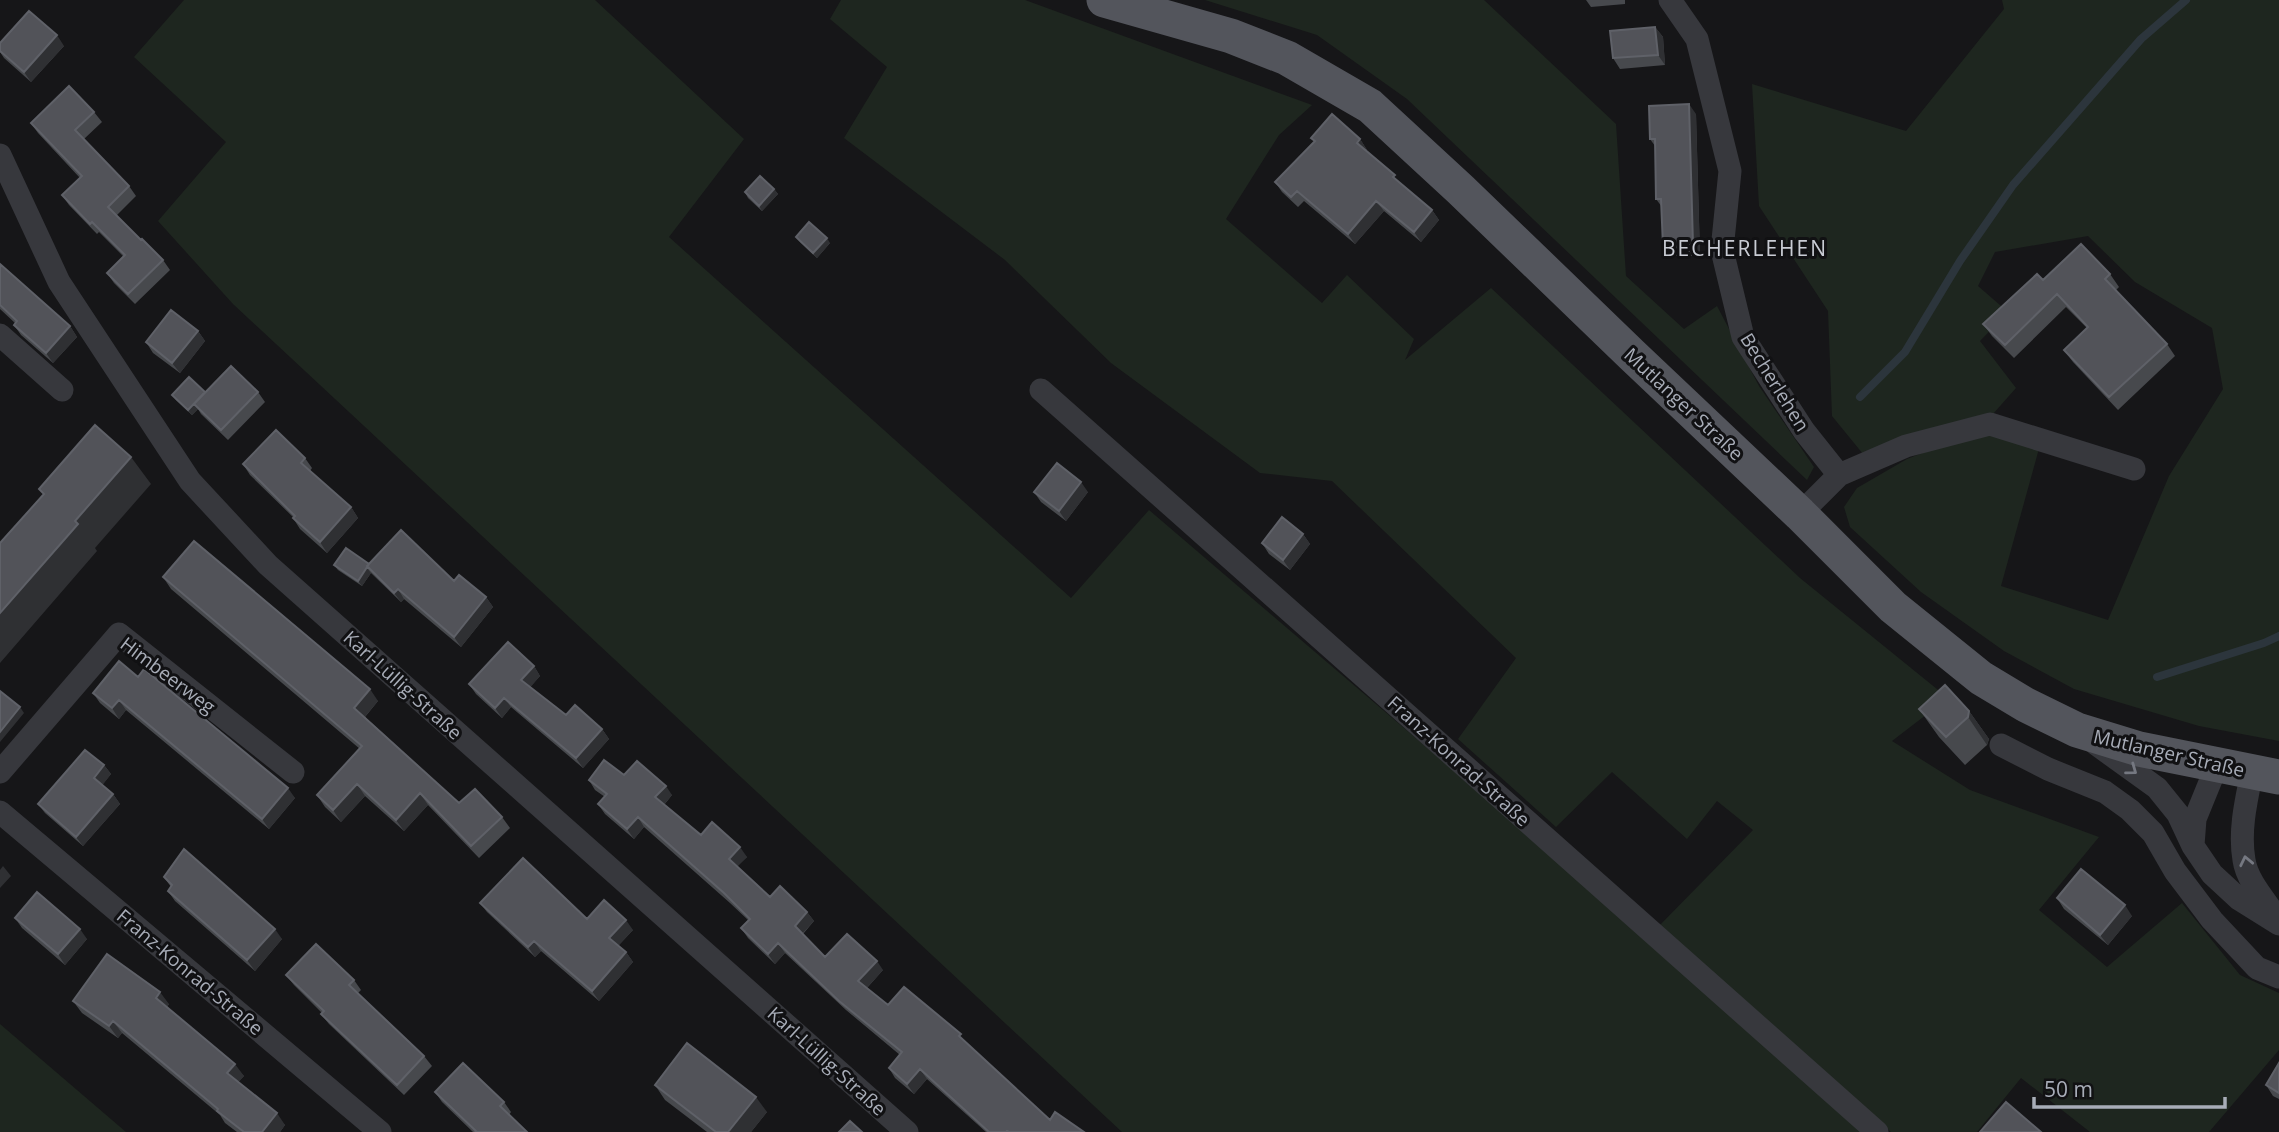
<svg xmlns="http://www.w3.org/2000/svg" width="2279" height="1132" viewBox="0 0 2279 1132" font-family="'Open Sans',sans-serif">
<rect width="100%" height="100%" fill="#161618"/>
<!-- green -->
<path fill="#1e261f" d="M184,0H595L744,139L669,237L1071,598L1149,510L1555,857L1863,1132H1122L233,304L158,221L226,142L134,57Z
M841,0H1025L1312,105L1279,135L1226,219L1322,303L1347,275L1414,339L1405,360L1491,288L1800,578L1948,698L1892,741L1970,790L2099,837L2039,910L2107,967L2182,903L2240,975L2279,993V1050L2209,1132H2090L2021,1078L1977,1132H1891L1659,926L1753,830L1717,801L1687,839L1612,772L1556,827L1458,739L1516,658L1332,481L1260,473L1111,363L1005,260L844,138L887,67L830,19Z
M1205,0H1484L1616,124L1626,276L1684,329L1717,306L1759,386L1814,467L1807,480L1407,99L1317,35Z
M2002,0H2279V741L2199,726L2074,689L2004,651L1921,592L1850,527L1844,507L1857,488L1907,459L1971,434L2009,437L2040,445L2001,586L2108,620L2169,476L2223,389L2212,328L2135,282L2088,236L1995,252L1978,286L2008,312L1980,341L2016,388L1985,423L1863,454L1832,416L1828,311L1759,206L1752,84L1906,131L2004,9Z
M0,1024L126,1132H0Z"/>
<g fill="none" stroke-linecap="round" stroke-linejoin="round">
<!-- stream -->
<path stroke="#2c353c" stroke-width="8" d="M1860,397L1905,352L1960,261L2013,185L2141,39L2186,0
M2157,677L2264,643L2279,636"/>
<!-- minor -->
<path stroke="#37383d" stroke-width="23" d="M1670,0L1697,39L1730,171L1722,250L1743,337L1804,431L1839,475
M0,155L59,282L190,481L268,565L907,1132
M0,335L62,390
M1041,390L1877,1132
M1800,514L1839,475L1906,446L1990,424L2134,469
M2096,744L2157,788L2178,814L2193,846L2212,874L2239,899L2279,924
M2001,745L2048,769L2105,792L2130,810L2153,833L2175,871L2212,920L2257,968L2279,977
M0,772L119,634L293,772
M2252,772C2246,801 2239,831 2244,860C2247,881 2266,901 2277,918
M0,812L380,1132
M2193,845L2195,819L2217,765"/>
<!-- primary -->
<path stroke="#53555c" stroke-width="35" d="M1104,0L1231,36L1287,58L1370,106L1461,190L1632,355L1800,514L1893,607L1981,678L2026,705L2077,730L2139,749L2279,777"/>
</g>
<!-- wall -->
<path fill="#47494d" d="M1586,0H1625V4L1591,7Z
M1655,27L1663,37L1665,65L1620,69L1613,58Z
M0,43L64,46L31,82L4,58L0,52Z
M94,112L102,122L84,139L129,186L136,196L116,216L163,260L170,270L135,304L114,283L107,273L124,257L99,232L97,234L69,205L62,195L80,178L38,133L31,123Z
M1696,114L1700,256H1670L1663,246L1662,207L1656,199L1655,146L1650,139Z
M1311,138L1360,139L1367,150L1366,151L1401,184L1432,210L1439,220L1421,242L1384,211L1355,244L1304,201L1298,207L1282,192L1275,182L1314,142Z
M774,189L778,194L762,211L748,198L745,192Z
M796,237L830,243L817,258L800,242Z
M0,264L70,326L77,337L53,363L21,335L14,325L15,323L0,309Z
M2110,274L2119,287L2116,290L2167,344L2175,356L2118,410L2073,362L2064,350L2087,328L2066,307L2014,358L1992,336L1983,324L2043,280Z
M198,331L205,341L180,373L153,353L146,342Z
M205,392H258L265,402L228,440L201,414L198,409L192,415L176,400L172,395Z
M305,458L312,468L310,471L351,507L358,518L327,553L300,529L293,518H294L250,475L243,464Z
M1034,492H1088L1066,521L1041,502Z
M1303,534L1310,544L1290,570L1269,554L1262,543Z
M369,564L454,581L486,597L493,607L461,647L404,599L401,602L371,573L362,586L338,570L334,565Z
M163,577L378,701L365,717L459,803L502,817L510,828L479,858L428,805L404,831L365,796L341,822L325,807L317,795L360,749L171,589Z
M534,666L540,676L530,687L566,715L602,729L609,739L583,768L511,707L502,718L476,694L469,684Z
M138,677L295,798L269,829L126,710L119,719L100,703L93,693Z
M1919,709L1969,711L1989,739L1987,745L1965,765L1939,737Z
M104,765L111,774L102,785L113,794L120,804L83,846L45,813L38,804Z
M624,775L672,795L664,805L701,835L747,857L737,866L770,897L807,912L814,921L803,934L825,957L883,970L867,988L888,1005L967,1044L1050,1120L1084,1132H986L927,1079L914,1094L895,1078L889,1068L900,1055L846,1010L785,953L775,964L748,938L741,928L748,920L730,903L644,827L634,839L605,814L598,804L605,797L595,790L589,780Z
M164,877L282,939L255,971L175,901L168,891L171,887Z
M2057,898L2132,916L2108,945L2064,909Z
M480,903L587,919L633,930L618,946L626,952L633,962L599,1001L541,951L535,957L487,912Z
M15,918L87,939L65,965L22,928Z
M286,975L354,980L361,990L358,993L424,1056L432,1066L404,1095L329,1024L321,1014L322,1013L294,985Z
M73,1001L169,1004L167,1007L244,1076L238,1082L285,1125L280,1132H237L225,1123L220,1115L122,1033L118,1038L82,1013Z
M2279,1063V1099L2273,1096L2266,1085Z
M655,1085L767,1112L751,1132H707L665,1100Z
M435,1092L504,1102L511,1112L509,1115L527,1132H473L442,1102Z"/>
<!-- shaded-wall -->
<path fill="#2f3033" d="M1655,27L1663,37L1665,65L1658,55Z
M57,35L64,46L31,82L24,72Z
M1689,104L1696,114L1700,256L1693,245Z
M1360,139L1367,150L1364,153L1357,143Z
M774,189L778,194L762,211L759,206Z
M1376,201L1384,211L1355,244L1348,234Z
M1432,210L1439,220L1421,242L1414,232Z
M827,238L830,243L817,258L813,253Z
M70,326L77,337L53,363L46,353Z
M198,331L205,341L180,373L172,363Z
M194,404L198,409L192,415L188,410Z
M131,457L151,484L95,548L97,551L0,663V613L75,521Z
M1081,482L1088,492L1066,521L1059,511Z
M351,507L358,518L327,553L320,542Z
M1303,534L1310,544L1290,570L1283,560Z
M367,568L371,573L362,586L358,581Z
M398,589L404,599L401,602L394,593Z
M486,597L493,607L461,647L454,637Z
M534,666L540,676L528,690L521,680Z
M370,689L378,701L363,719L354,708Z
M504,698L511,707L502,718L495,708Z
M119,700L126,710L119,719L112,708Z
M20,707L24,713L0,742V732Z
M1969,711L1989,739L1987,745L1968,717Z
M602,729L609,739L583,768L576,758Z
M104,765L111,774L101,787L94,778Z
M357,784L365,796L341,822L333,810Z
M666,786L672,795L662,807L655,797Z
M288,788L295,798L269,829L262,819Z
M420,793L428,805L404,831L396,820Z
M113,794L120,804L83,846L76,837Z
M638,817L644,827L634,839L627,829Z
M740,847L747,857L736,868L729,859Z
M3,866L11,876L0,888V870Z
M2125,905L2132,916L2108,945L2100,935Z
M807,912L814,921L801,935L795,926Z
M626,920L633,930L616,948L609,938Z
M80,929L87,939L65,965L58,954Z
M275,929L282,939L255,971L247,960Z
M534,941L541,951L535,957L528,947Z
M778,943L785,953L775,964L768,954Z
M626,952L633,962L599,1001L592,991Z
M877,961L883,970L864,991L858,981Z
M160,992L169,1004L165,1010L156,998Z
M113,1021L122,1033L118,1038L109,1026Z
M235,1064L244,1076L236,1085L227,1073Z
M920,1069L927,1079L914,1094L907,1084Z
M756,1097L767,1112L751,1132H728Z
M277,1113L285,1125L280,1132H262Z"/>
<!-- building -->
<path fill="#525359" stroke="#5f6168" stroke-width="2" d="M29,11L57,35L24,72L0,51V43Z
M1655,27L1658,55L1613,58L1610,31Z
M69,86L94,112L75,130L129,186L108,207L141,240L142,239L163,260L128,294L107,273L125,255L92,222L90,224L62,195L82,176L31,123Z
M1689,104L1693,245L1663,246L1661,199H1656L1655,139H1650L1649,106Z
M1332,114L1360,139L1357,143L1395,175L1393,177L1432,210L1414,232L1376,201L1348,234L1297,191L1291,197L1275,182L1315,141L1311,138Z
M760,176L774,189L759,206L745,192Z
M809,222L827,238L813,253L796,237Z
M2081,244L2110,274L2105,279L2167,344L2109,397L2064,350L2088,327L2057,294L2005,345L1983,324L2037,274L2043,280Z
M0,264L70,326L46,353L14,325L17,321L0,305Z
M171,310L198,331L172,363L146,342Z
M231,366L258,392L221,430L194,404Z
M189,377L205,392L188,410L172,395Z
M95,425L131,457L75,521L78,524L0,613V543L44,494L39,489Z
M276,430L305,458L301,463L351,507L320,542L293,518L295,516L243,464Z
M1057,463L1081,482L1059,511L1034,492Z
M1282,517L1303,534L1283,560L1262,543Z
M401,530L454,581L459,575L486,597L454,637L398,589L394,593L367,566Z
M194,541L370,689L354,708L459,803L475,789L502,817L471,846L420,793L396,820L357,784L333,810L317,795L362,746L163,577Z
M346,548L369,564L358,581L334,565Z
M508,642L534,666L521,680L566,715L575,705L602,729L576,758L504,698L495,708L469,684Z
M119,661L138,677L144,669L288,788L262,819L119,700L112,708L93,693Z
M1945,685L1969,711L1968,717L1946,737L1919,709Z
M0,691L20,707L0,732Z
M85,750L104,765L94,778L113,794L76,837L38,804Z
M604,760L624,775L637,761L666,786L655,797L701,835L712,822L740,847L729,859L770,897L780,886L807,912L795,926L825,957L847,934L877,961L858,981L888,1005L904,987L961,1034L959,1036L1050,1120L1055,1112L1084,1132H1009L1007,1131L1006,1132H989L920,1069L907,1084L889,1068L902,1052L839,1001L778,943L768,954L741,928L750,919L724,893L638,817L627,829L598,804L607,794L589,780Z
M184,849L275,929L247,960L168,891L172,885L164,877Z
M523,858L587,919L604,900L626,920L609,938L626,952L592,991L534,941L528,947L480,903Z
M2081,869L2125,905L2100,935L2057,898Z
M37,892L80,929L58,954L15,918Z
M316,944L354,980L349,985L424,1056L397,1085L321,1014L324,1011L286,975Z
M107,954L160,992L156,998L235,1064L227,1073L277,1113L262,1132H244L217,1111L218,1109L113,1021L109,1026L73,1001Z
M687,1043L756,1097L728,1132H716L655,1085Z
M463,1063L504,1102L500,1106L527,1132H475L476,1131L435,1092Z
M2279,1063V1093L2266,1085Z
M2006,1102L2041,1132H1980Z
M850,1121L862,1132H839Z"/>
<!-- one-way arrows -->
<defs><path id="oneway-chevron" d="M-2-3.5L2.5 0L-2 3.5" fill="none" stroke-width="1.6" stroke-linecap="round" stroke-linejoin="round" transform="scale(1.75)"/></defs>
<g stroke="#757881">
<use href="#oneway-chevron" transform="translate(2132 770) rotate(36)"/>
<use href="#oneway-chevron" transform="translate(2246 861) rotate(-102)"/>
</g>
<g text-anchor="middle" dominant-baseline="central" stroke-width="6" stroke-linejoin="round" paint-order="stroke">
<!-- street labels -->
<g font-size="19" fill="#a8adb8" stroke="#111113">
<text transform="translate(1775 382) rotate(58)">Becherlehen</text>
<text transform="translate(1684 404) rotate(43)">Mutlanger Straße</text>
<text transform="translate(168 675) rotate(37)">Himbeerweg</text>
<text transform="translate(403 685) rotate(42)">Karl-Lüllig-Straße</text>
<text transform="translate(2169 753) rotate(13)">Mutlanger Straße</text>
<text transform="translate(1459 761) rotate(42)">Franz-Konrad-Straße</text>
<text transform="translate(190 972) rotate(40)">Franz-Konrad-Straße</text>
<text transform="translate(827 1061) rotate(42)">Karl-Lüllig-Straße</text>
</g>
<!-- neighbourhood labels -->
<g font-size="21" letter-spacing="2" fill="#c9ccd4" stroke="#111113">
<text x="1745" y="248">BECHERLEHEN</text>
</g>
</g>
<!-- scale -->
<path d="M2034 1097v10h191v-10" fill="none" stroke="#a8adb8" stroke-width="3.5"/>
<text x="2044" y="1097" font-size="21" fill="#a8adb8" stroke="#111113" stroke-width="5" paint-order="stroke">50 m</text>
</svg>
